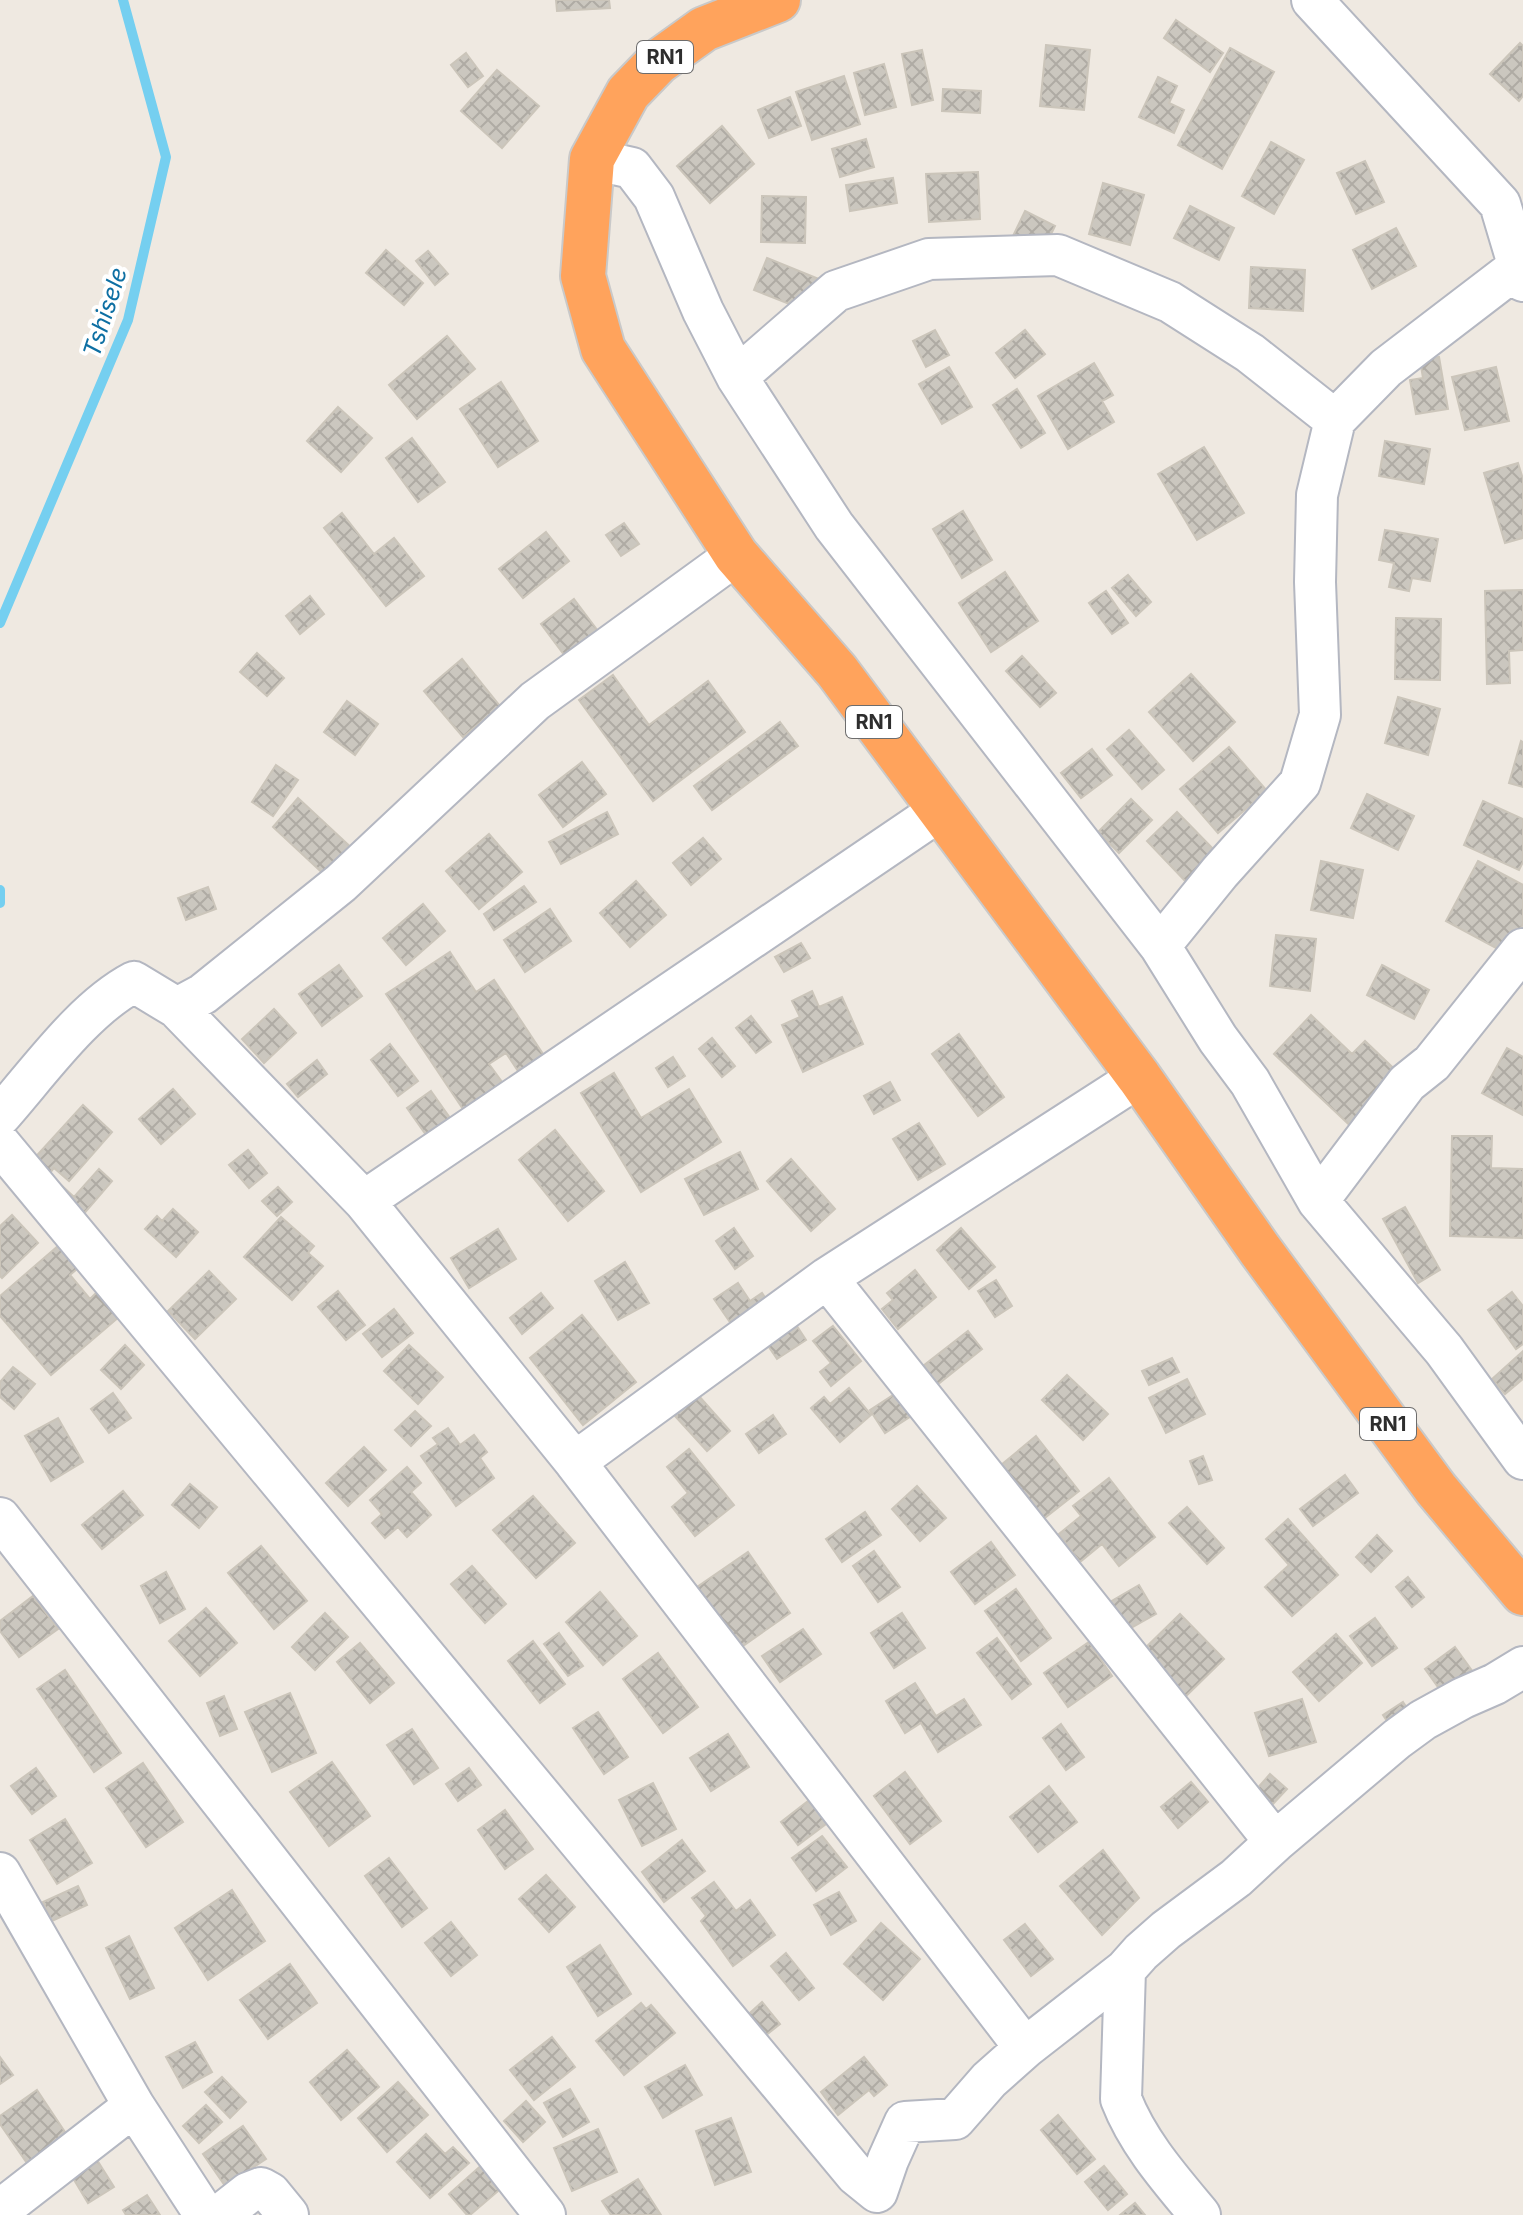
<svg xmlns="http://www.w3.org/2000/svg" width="1523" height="2215" viewBox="0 0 1523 2215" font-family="Inter,sans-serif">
<defs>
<pattern id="building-cross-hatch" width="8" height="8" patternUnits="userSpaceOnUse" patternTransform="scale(2)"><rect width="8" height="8" fill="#cbc7bf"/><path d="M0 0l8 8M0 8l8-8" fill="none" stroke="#afaba4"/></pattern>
</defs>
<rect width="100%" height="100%" fill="#efe9e1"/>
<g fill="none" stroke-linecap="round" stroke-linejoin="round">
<!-- stream -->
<path stroke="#75cff0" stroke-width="10" d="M0,623L128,320L166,157L123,0
M0,890V903"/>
</g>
<!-- building -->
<path fill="url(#building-cross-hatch)" stroke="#cbc5ba" stroke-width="2" d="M556,0H609L610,8L557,11Z
M1176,20L1223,53L1210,72L1164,38Z
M1520,43L1523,46V96L1519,101L1490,74Z
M1046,45L1090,50L1084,110L1040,106Z
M1230,48L1274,72L1222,169L1178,145Z
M922,50L933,100L912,105L902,54Z
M466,53L483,76L468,87L451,65Z
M884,64L896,107L865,115L854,73Z
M497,70L539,106L502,148L461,111Z
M844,76L860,124L812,140L796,92Z
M1158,77L1177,86L1169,103L1184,110L1174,133L1139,117Z
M943,89L981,91L980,113L942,111Z
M790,97L801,126L769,138L758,110Z
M722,126L754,164L710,203L677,166Z
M866,139L874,167L840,177L832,149Z
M1271,142L1304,160L1274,214L1242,196Z
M1365,161L1384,202L1356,214L1337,173Z
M978,172L980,219L929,222L926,174Z
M893,178L897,203L850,211L846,185Z
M1103,183L1144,195L1130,245L1089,234Z
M762,196L806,197L805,243L761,242Z
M1190,206L1234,228L1219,260L1174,238Z
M1025,211L1055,226L1043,251L1013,236Z
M1396,228L1416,266L1372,289L1353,250Z
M386,250L423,283L404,305L366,273Z
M428,251L448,274L435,285L416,261Z
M767,258L819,279L807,311L754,290Z
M1251,267L1305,270L1303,311L1249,308Z
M935,330L949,355L926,367L913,341Z
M1025,330L1045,354L1015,378L996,353Z
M447,336L475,369L417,419L389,385Z
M1439,357L1448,409L1416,414L1410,380L1423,378L1420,360Z
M1094,363L1113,395L1102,401L1114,422L1068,449L1038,396Z
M949,367L972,407L942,424L919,384Z
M1496,367L1509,421L1465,430L1452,377Z
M501,382L538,441L498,467L460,409Z
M1017,389L1045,433L1021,448L993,405Z
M338,407L372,438L341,472L307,441Z
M412,438L445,482L418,502L386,458Z
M1385,441L1430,449L1424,484L1379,476Z
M1204,447L1244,513L1197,540L1158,474Z
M1518,463L1523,479V538L1505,543L1484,473Z
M963,511L992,560L962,578L933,529Z
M342,513L374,554L394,538L424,576L386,606L324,528Z
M624,523L639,544L621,556L606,535Z
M1385,530L1438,539L1430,581L1412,578L1409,591L1389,587L1394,563L1379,560Z
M546,532L569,561L523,598L499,569Z
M1005,572L1038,621L991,652L959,603Z
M1128,575L1151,602L1136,616L1112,588Z
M1523,590V650L1509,651L1510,683L1487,684L1485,591Z
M1106,591L1128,623L1112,634L1089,603Z
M310,596L324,614L300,634L286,616Z
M574,599L598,631L565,656L541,624Z
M1396,618L1441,619L1440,680L1395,679Z
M257,653L284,678L267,696L240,672Z
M1022,656L1056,693L1040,707L1006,671Z
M462,659L500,706L463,737L424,691Z
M1191,674L1235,722L1193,761L1149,712Z
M613,675L649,725L708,681L745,732L653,801L579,700Z
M1398,697L1440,709L1428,755L1385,743Z
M347,701L378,724L355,755L324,732Z
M780,722L798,746L712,810L694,786Z
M1129,730L1164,770L1142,789L1107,749Z
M1521,741L1523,742V787L1509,783Z
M1229,747L1267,791L1218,833L1180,789Z
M1092,749L1112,775L1081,798L1061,773Z
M582,762L606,794L563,827L539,795Z
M276,765L298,780L273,816L252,802Z
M1367,794L1414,816L1398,850L1351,828Z
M298,798L355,851L329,879L273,827Z
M1131,799L1152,820L1119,853L1098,832Z
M1483,801L1523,819V862L1519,870L1464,845Z
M607,812L618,834L561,864L549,842Z
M1177,812L1220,856L1189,885L1147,841Z
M489,834L522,872L479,909L446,871Z
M703,838L721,859L691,885L673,863Z
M1321,861L1363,870L1353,918L1311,910Z
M1478,861L1523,885V924L1507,954L1446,921Z
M636,881L666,915L630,947L600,913Z
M524,886L536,902L494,930L484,914Z
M208,887L216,909L186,920L178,898Z
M423,904L445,931L406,965L383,938Z
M550,909L571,941L525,972L504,940Z
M1276,935L1316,939L1310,991L1270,986Z
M801,943L810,958L784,972L775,957Z
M450,952L476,992L494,980L547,1060L522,1077L506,1053L489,1064L505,1086L465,1112L386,994Z
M339,965L362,996L322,1026L299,994Z
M1382,965L1429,990L1414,1019L1367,995Z
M812,991L819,1007L842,997L863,1044L803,1072L782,1025L800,1017L792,1001Z
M274,1009L296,1033L264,1063L242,1039Z
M1311,1015L1352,1054L1365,1041L1406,1080L1358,1133L1274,1054Z
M751,1016L771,1042L756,1053L736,1028Z
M959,1034L1004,1097L978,1116L932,1054Z
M712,1038L735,1066L722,1077L699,1049Z
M390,1044L418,1081L398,1096L371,1060Z
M1507,1048L1523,1057V1115L1482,1093Z
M673,1057L685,1076L668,1087L656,1068Z
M317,1060L327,1074L298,1097L287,1084Z
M614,1073L641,1118L689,1089L721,1142L641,1192L581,1093Z
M890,1082L900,1100L874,1114L864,1096Z
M173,1089L195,1114L161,1144L139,1119Z
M431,1091L460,1132L436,1149L407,1108Z
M83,1105L112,1132L69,1181L54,1168L46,1178L30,1163Z
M919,1123L945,1164L918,1180L893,1139Z
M555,1130L604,1191L568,1221L519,1160Z
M1452,1136H1492L1491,1168L1523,1169V1238L1450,1236Z
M248,1150L267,1173L249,1188L229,1165Z
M740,1152L758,1189L704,1215L685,1179Z
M791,1159L835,1209L811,1231L767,1181Z
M99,1169L112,1181L81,1217L53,1192L60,1184L74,1197Z
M278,1187L292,1202L277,1216L262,1201Z
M1405,1207L1440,1270L1418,1283L1383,1219Z
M173,1209L198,1232L176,1257L145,1229L157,1216L162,1221Z
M12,1215L38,1243L2,1278L0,1276V1226Z
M281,1217L314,1246L308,1253L323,1266L292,1300L244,1257Z
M734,1228L753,1256L735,1269L716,1241Z
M961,1228L995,1267L969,1289L937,1250Z
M498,1229L516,1259L469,1288L451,1258Z
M58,1246L77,1269L70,1275L90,1299L97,1292L119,1317L51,1375L0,1316V1296Z
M625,1262L649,1303L618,1320L595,1281Z
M915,1270L936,1297L898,1329L882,1309L893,1300L887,1293Z
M209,1271L236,1299L195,1339L168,1311Z
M996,1280L1012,1306L995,1317L978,1291Z
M738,1283L750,1301L762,1293L772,1308L736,1331L714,1299Z
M338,1291L365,1325L346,1340L318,1307Z
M1512,1292L1523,1306V1344L1516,1349L1488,1310Z
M541,1293L553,1308L522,1334L510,1318Z
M394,1309L413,1333L382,1357L363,1334Z
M582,1315L636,1382L583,1425L530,1358Z
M791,1317L806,1340L777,1359L762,1337Z
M833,1326L861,1361L831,1386L820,1372L831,1363L813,1341Z
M968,1331L982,1349L937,1385L923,1366Z
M125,1345L144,1365L121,1389L101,1370Z
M409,1345L443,1377L418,1404L384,1371Z
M1523,1351V1379L1505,1394L1492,1379Z
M1172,1358L1179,1372L1149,1385L1142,1371Z
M13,1367L35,1384L14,1409L0,1397V1382Z
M1067,1375L1108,1414L1083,1440L1042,1400Z
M1187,1379L1205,1414L1166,1433L1149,1398Z
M849,1388L871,1415L840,1442L811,1408L824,1397L830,1404Z
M904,1388L919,1411L885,1433L870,1410Z
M113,1393L131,1418L109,1433L91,1409Z
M698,1395L730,1431L707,1451L675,1416Z
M415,1411L431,1426L411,1446L395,1430Z
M773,1415L786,1434L759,1453L746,1434Z
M58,1418L83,1462L51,1481L25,1436Z
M448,1428L460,1445L474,1435L487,1452L480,1458L494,1478L456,1506L421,1456L438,1444L433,1438Z
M1036,1436L1079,1491L1037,1524L995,1470Z
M364,1447L386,1470L348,1506L326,1483Z
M689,1449L734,1505L695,1536L672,1507L688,1493L667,1467Z
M1203,1456L1212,1480L1199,1484L1190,1461Z
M407,1467L421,1483L411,1492L431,1515L407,1537L398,1527L385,1538L372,1523L382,1514L370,1500Z
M1345,1475L1358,1493L1313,1526L1300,1509Z
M1109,1478L1155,1537L1119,1566L1102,1544L1080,1562L1059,1534L1081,1516L1073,1506Z
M190,1484L217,1507L199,1528L172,1505Z
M917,1486L946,1518L920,1541L892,1509Z
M123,1491L143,1515L102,1549L82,1525Z
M533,1496L575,1543L536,1578L493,1530Z
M1187,1507L1224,1548L1207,1564L1169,1523Z
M865,1512L881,1535L842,1562L826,1539Z
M1288,1519L1338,1575L1292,1616L1265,1587L1289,1565L1266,1539Z
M1377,1535L1392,1551L1371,1572L1356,1557Z
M991,1542L1015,1575L975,1604L951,1572Z
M261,1546L307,1601L274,1629L228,1573Z
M874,1551L900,1587L878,1602L853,1566Z
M748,1552L790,1613L740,1648L697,1587Z
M472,1566L506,1604L485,1623L451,1584Z
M166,1572L185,1609L160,1623L141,1586Z
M1408,1577L1424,1597L1412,1607L1396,1587Z
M1139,1585L1156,1614L1124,1632L1108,1603Z
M1016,1589L1051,1638L1021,1661L985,1611Z
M600,1592L637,1636L603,1665L566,1622Z
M33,1596L58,1629L19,1657L0,1631V1621Z
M206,1608L237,1643L200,1676L169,1641Z
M325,1613L348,1637L315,1670L292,1647Z
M902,1613L925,1648L894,1668L871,1633Z
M1180,1614L1224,1659L1183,1699L1139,1654Z
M1375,1618L1397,1648L1372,1666L1350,1636Z
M803,1629L821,1654L780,1682L762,1656Z
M559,1633L583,1666L568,1676L544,1644Z
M1336,1634L1362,1663L1319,1701L1293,1672Z
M997,1638L1031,1684L1012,1699L977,1653Z
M533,1641L565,1684L540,1703L508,1661Z
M1089,1642L1112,1676L1068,1707L1044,1673Z
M360,1643L394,1683L370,1703L337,1662Z
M1455,1647L1473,1672L1443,1694L1425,1669Z
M658,1653L698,1707L663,1733L623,1679Z
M65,1670L121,1753L94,1772L37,1689Z
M915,1683L936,1716L964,1699L981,1725L938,1752L921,1723L905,1733L886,1701Z
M290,1693L316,1753L272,1772L245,1712Z
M224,1696L237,1729L220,1736L207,1703Z
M1302,1699L1316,1742L1269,1756L1255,1713Z
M1403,1702L1413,1717L1393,1730L1383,1715Z
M598,1712L628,1757L604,1774L573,1728Z
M1061,1724L1084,1757L1066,1770L1043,1738Z
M412,1729L438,1768L414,1784L387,1745Z
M728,1734L749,1767L711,1791L690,1758Z
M332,1762L370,1816L329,1846L290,1792Z
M143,1763L183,1822L146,1847L106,1788Z
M36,1768L56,1796L32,1814L11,1786Z
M469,1768L481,1785L458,1801L446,1784Z
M905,1772L941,1821L910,1844L874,1796Z
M1270,1774L1287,1789L1271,1806L1255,1791Z
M1191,1782L1208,1802L1178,1828L1161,1807Z
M653,1783L676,1829L642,1846L619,1800Z
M1049,1786L1077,1822L1038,1852L1010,1817Z
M812,1798L830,1821L798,1845L781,1822Z
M505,1810L533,1849L505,1869L478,1830Z
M65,1819L92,1863L57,1884L30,1840Z
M822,1836L847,1867L816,1891L792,1858Z
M682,1840L705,1871L664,1902L642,1872Z
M1103,1850L1139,1898L1102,1935L1060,1886Z
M389,1858L427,1908L402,1927L365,1876Z
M546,1875L575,1907L549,1932L519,1899Z
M714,1882L736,1911L750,1900L775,1935L733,1966L701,1921L706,1916L692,1898Z
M78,1886L87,1905L52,1921L43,1902Z
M232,1890L265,1941L208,1980L175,1928Z
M839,1892L856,1921L831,1935L814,1905Z
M451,1922L477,1955L451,1976L425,1943Z
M881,1923L920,1959L883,2000L844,1964Z
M1025,1924L1053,1959L1031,1976L1004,1940Z
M129,1936L154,1988L130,1999L106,1948Z
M600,1945L631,1994L598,2016L567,1967Z
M786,1953L814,1988L799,2000L771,1966Z
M290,1964L317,2003L268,2039L240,2000Z
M762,2002L780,2024L760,2040L743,2019Z
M641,2003L646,2009L651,2005L675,2033L624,2075L596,2041Z
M552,2037L575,2067L534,2100L510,2070Z
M195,2042L212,2072L183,2088L166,2057Z
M347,2050L379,2087L341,2120L310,2082Z
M0,2057L13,2075L0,2084Z
M864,2057L887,2085L874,2096L869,2090L838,2115L821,2092Z
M685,2065L702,2095L663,2118L645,2087Z
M222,2077L246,2102L230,2118L205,2092Z
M398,2082L428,2115L387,2152L358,2118Z
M570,2089L589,2122L563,2137L544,2103Z
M37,2090L69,2138L29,2166L0,2124V2116Z
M526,2101L545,2122L523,2142L504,2121Z
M206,2105L222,2122L199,2143L183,2126Z
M1058,2115L1095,2159L1077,2174L1041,2130Z
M731,2118L751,2172L715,2185L696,2131Z
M243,2126L266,2159L225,2186L203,2154Z
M598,2129L617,2172L572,2191L554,2148Z
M426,2134L445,2154L453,2147L469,2163L430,2198L397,2162Z
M92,2152L114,2187L88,2203L67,2168Z
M484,2163L504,2186L470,2215H467L449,2194Z
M1104,2166L1127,2194L1108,2210L1085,2182Z
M638,2179L661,2215H611L602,2201Z
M147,2195L160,2215H126L123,2210Z
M1135,2203L1145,2215H1120Z"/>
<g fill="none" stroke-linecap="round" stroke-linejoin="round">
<!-- street casing -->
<g stroke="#b4b7c1" stroke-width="44">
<path id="street" d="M1312,0L1500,204L1523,281
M592,159L632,168L654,197L703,311L737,377L834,526L1160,946L1218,1039L1250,1082L1318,1201L1444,1350L1523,1459
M737,377L836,291L929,259L1058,255L1170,302L1250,353L1335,420
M1160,946L1220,872L1300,783L1320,715L1315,582L1317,495L1335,420L1386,368L1518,267
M177,1008L203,994L341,883L535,701L736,555
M0,1116C39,1072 83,1009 134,982L177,1008L364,1201L575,1462L1025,2048
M0,1144L856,2175L877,2192L888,2160L905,2122L955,2119L989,2080L1025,2048L1125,1970L1141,1952L1166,1930L1236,1878L1275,1842L1397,1739L1423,1720L1463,1698L1495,1684L1523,1667
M364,1201L939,811
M1318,1201L1407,1083L1432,1063L1523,949
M827,1278L1275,1842
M575,1462L827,1278L1139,1077
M0,1518L545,2215
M0,1873L134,2106L205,2215
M1125,1970L1121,2099C1138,2143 1170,2179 1200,2215
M0,2210L134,2106
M220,2215L248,2193L261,2188L270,2193L288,2215"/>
</g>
<!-- highway casing -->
<g stroke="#c9c9c9" stroke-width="48">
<path id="highway" d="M778,0L704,29L658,62L628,93L592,159L583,276L603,349L736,555L837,671L1139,1077L1260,1250L1436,1489L1523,1593"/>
</g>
<!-- street -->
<use href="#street" stroke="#fff" stroke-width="40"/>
<!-- highway -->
<use href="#highway" stroke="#ffa35c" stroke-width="44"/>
</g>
<g text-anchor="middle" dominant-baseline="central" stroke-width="8" stroke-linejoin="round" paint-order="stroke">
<!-- shield labels -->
<g fill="#fff" stroke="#6d6d6d" stroke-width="2">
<rect x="637" y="41" width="56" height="32" rx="6"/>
<rect x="846" y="706" width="56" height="32" rx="6"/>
<rect x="1360" y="1408" width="56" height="32" rx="6"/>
</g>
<g font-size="20" font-weight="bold" fill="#2e2e2e">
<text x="665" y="57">RN1</text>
<text x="874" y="722">RN1</text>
<text x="1388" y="1424">RN1</text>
</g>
<!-- water labels -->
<g font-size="24" font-style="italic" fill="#0d6fa3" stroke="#fff">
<text transform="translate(105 312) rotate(-72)">Tshisele</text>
</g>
</g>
</svg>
